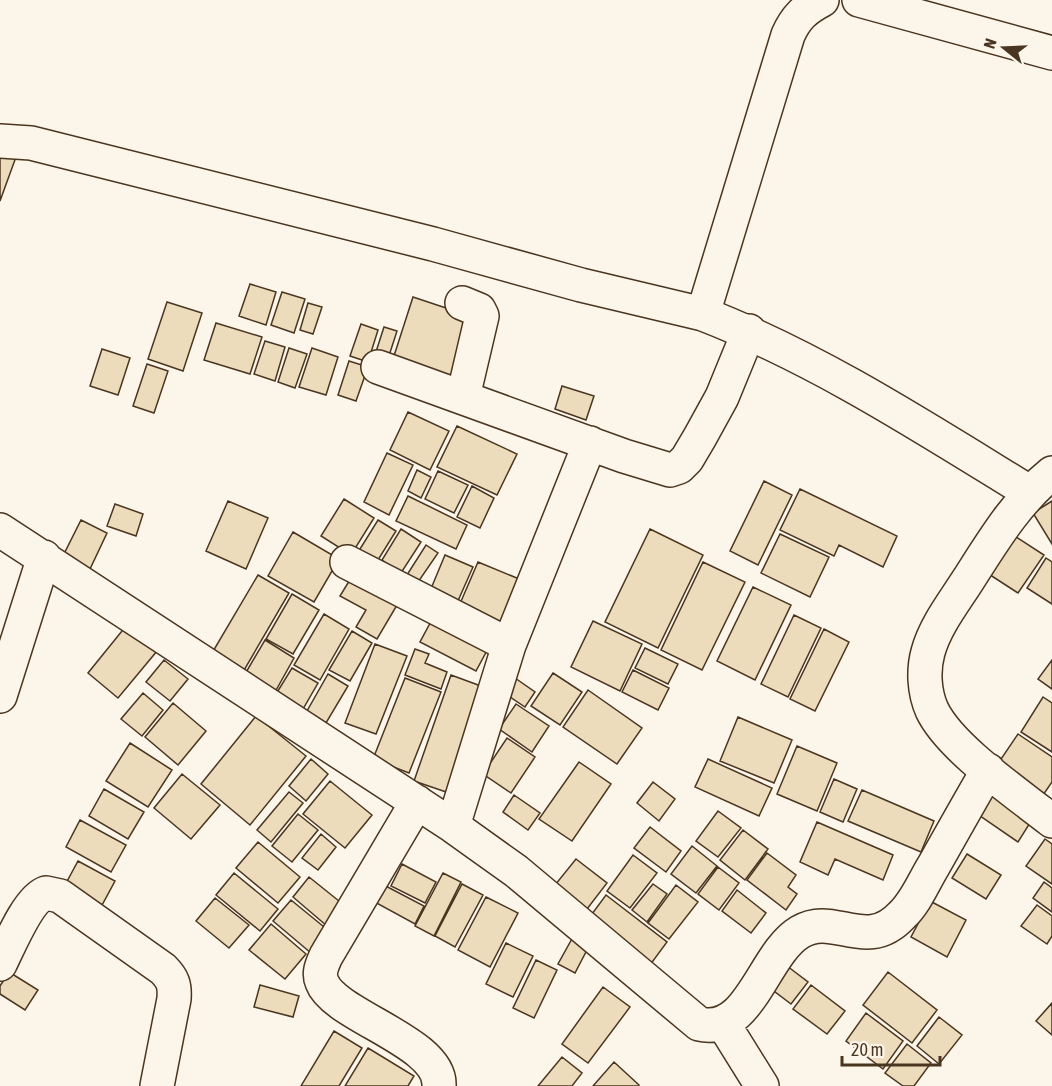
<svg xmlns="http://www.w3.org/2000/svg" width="1052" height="1086" viewBox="0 0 1052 1086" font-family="'Asap Condensed',sans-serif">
<rect width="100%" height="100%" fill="#fbf6e9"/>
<!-- building -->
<path fill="#ecdcbc" stroke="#4a3520" stroke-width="1.5" d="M0,151L16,157L0,201Z
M250,284L276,292L266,325L239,316Z
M282,292L305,299L294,333L271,325Z
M413,297L473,317L453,379L393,359Z
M167,302L202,313L183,371L148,359Z
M308,303L322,307L313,334L300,330Z
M216,323L262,337L250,374L204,360Z
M361,324L378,330L368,362L350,356Z
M384,327L397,331L386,365L373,361Z
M265,341L285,347L275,381L254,374Z
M289,348L307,354L295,388L278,382Z
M312,348L338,357L326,395L299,387Z
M102,349L130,358L118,395L90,386Z
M349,361L368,367L356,401L338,395Z
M147,364L168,371L154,413L133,406Z
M562,386L594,396L586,420L555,409Z
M408,412L449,431L430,470L390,450Z
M457,426L517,454L497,495L437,467Z
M387,453L413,465L389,515L364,502Z
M417,470L431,477L421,498L408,491Z
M438,471L468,485L454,513L425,499Z
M764,481L792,495L758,565L730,551Z
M472,486L494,498L480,528L457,517Z
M800,489L897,536L883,567L839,545L834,556L780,530Z
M408,496L467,525L456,549L396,521Z
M344,499L374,518L351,555L321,536Z
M228,501L268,518L246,569L206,551Z
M1052,501V544L1033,513Z
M115,504L143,514L136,536L107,526Z
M81,520L107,533L90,569L63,556Z
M378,520L396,531L373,568L355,557Z
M401,529L421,542L401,573L382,560Z
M650,529L703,555L658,648L605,622Z
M293,532L339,559L314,602L268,576Z
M1010,533L1044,555L1018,593L984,571Z
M780,534L829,557L810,597L761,573Z
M426,545L438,553L416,585L405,578Z
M445,555L473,567L457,603L430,591Z
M1046,558L1052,562V604L1027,588Z
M478,562L524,581L504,626L459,606Z
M703,562L745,582L702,670L661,650Z
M354,573L400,600L377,639L356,627L366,610L340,596Z
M258,575L289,593L243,672L212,653Z
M753,587L791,605L755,680L717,661Z
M292,594L319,610L293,654L266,639Z
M324,614L349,629L320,680L294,665Z
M435,614L491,643L476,671L420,642Z
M794,615L821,628L788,697L761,684Z
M593,621L642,644L620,691L571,667Z
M126,626L157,651L118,698L88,673Z
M824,629L849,642L815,711L790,699Z
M352,631L372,643L350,681L329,670Z
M265,640L294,658L275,692L245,674Z
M375,644L407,656L376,734L345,723Z
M645,648L678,664L668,684L635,668Z
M415,649L429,654L425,663L447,672L441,689L405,675Z
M164,660L188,679L170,701L146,682Z
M1052,660V689L1038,679Z
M292,668L318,683L303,709L276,694Z
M633,670L669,688L658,710L622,692Z
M553,673L582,692L560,725L531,706Z
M328,674L348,686L326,723L307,711Z
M451,675L489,689L452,794L414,781Z
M405,678L441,692L409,773L373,759Z
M515,678L535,692L525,707L504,693Z
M588,690L642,728L617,764L563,727Z
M143,693L163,710L142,736L121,719Z
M1043,697L1052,703V752L1021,732Z
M173,703L206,731L178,765L145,737Z
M516,704L549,726L532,752L499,729Z
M256,716L306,756L250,825L201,784Z
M738,717L792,740L774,783L720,761Z
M1018,734L1052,757V782L1041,798L995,768Z
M507,738L535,757L511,793L483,774Z
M130,743L172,770L148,807L106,781Z
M797,746L837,763L817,811L777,794Z
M311,759L328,774L306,801L289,786Z
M708,759L772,788L759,816L695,787Z
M579,762L611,784L572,841L539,819Z
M182,774L220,805L191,839L154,808Z
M834,779L857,789L843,822L820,812Z
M330,781L372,815L345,848L303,814Z
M653,782L675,799L659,821L637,803Z
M990,786L1035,815L1018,842L973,811Z
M104,789L144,812L128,839L89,816Z
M862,790L934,821L921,852L848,821Z
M289,792L303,803L271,842L257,830Z
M514,795L540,813L528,830L503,812Z
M718,811L741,828L718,857L696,841Z
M298,814L318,830L292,862L272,846Z
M80,820L126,845L111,872L66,847Z
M817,822L893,855L883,880L835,859L828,875L800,862Z
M650,827L681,851L666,872L634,848Z
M743,830L768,849L745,880L720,860Z
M321,834L336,847L318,870L302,858Z
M1045,839L1052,844V884L1026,866Z
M258,842L300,877L278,903L236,868Z
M692,846L717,866L696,893L671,874Z
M767,853L796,875L788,887L797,894L786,910L747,880Z
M967,854L1001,875L986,899L952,878Z
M633,855L657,873L630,908L607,891Z
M576,859L607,883L587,909L555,885Z
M78,861L115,881L101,907L64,887Z
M402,864L436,882L425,903L391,886Z
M718,867L739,883L719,910L698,894Z
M234,873L278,909L260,931L216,895Z
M443,873L461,882L434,936L415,926Z
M309,877L344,905L327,926L293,897Z
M1044,882L1052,888V912L1033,898Z
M380,883L424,906L415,924L371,900Z
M462,884L483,895L455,947L435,936Z
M653,884L667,894L647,922L632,910Z
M676,885L698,902L669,939L648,923Z
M737,890L766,913L751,933L722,911Z
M606,895L667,942L650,965L589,918Z
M486,897L518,913L490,967L458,950Z
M215,898L249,925L229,948L196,921Z
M291,900L329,931L311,953L273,921Z
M930,901L966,920L947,957L911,937Z
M1037,905L1052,916V936L1047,944L1021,926Z
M271,924L306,954L285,979L249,950Z
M573,937L589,946L575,973L558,964Z
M506,943L533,956L513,997L486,984Z
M536,960L557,970L534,1018L513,1008Z
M787,966L808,982L791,1004L770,988Z
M9,972L38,990L25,1010L0,994V986Z
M888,972L937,1010L912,1043L863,1005Z
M260,985L299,996L293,1017L254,1007Z
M811,985L845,1011L827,1034L793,1009Z
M603,987L630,1007L588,1063L562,1044Z
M1052,1003V1035L1036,1021Z
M866,1013L903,1041L883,1069L846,1041Z
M939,1017L962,1035L939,1064L917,1046Z
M334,1031L362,1048L339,1086H301Z
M907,1044L931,1063L914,1086H903L885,1073Z
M368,1048L414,1076L408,1086H345Z
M562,1057L582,1073L572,1086H538Z
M614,1062L639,1085L638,1086H593Z"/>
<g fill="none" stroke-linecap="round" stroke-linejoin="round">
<!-- minor casing -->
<g stroke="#4a3520" stroke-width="36">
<path id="minor" d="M859,0L1052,53
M0,141L31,143L433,244L581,285L703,314L788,35C796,17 805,9 822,0
M462,303L479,310L482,316L463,397
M703,314C817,358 925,428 1029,492
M378,367L624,456L670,470L679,467L687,459L700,437L722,397L749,331
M1052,473C1016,502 993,541 968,580C954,602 935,626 928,652C923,670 924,692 932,710C950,748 1018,794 1052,821
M0,530L453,826L516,871L699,1024C750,1036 763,954 800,932C834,911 866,954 902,915C916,902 924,881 934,865C952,833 970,801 988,770
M347,562L509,645
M0,696L44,557
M417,802L326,956C322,965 318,973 322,982C334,1016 442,1042 439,1086
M453,826L509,645L590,443
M0,964C9,946 28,899 46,893L60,896L163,969C173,979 175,985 174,999L157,1086
M724,1025L762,1086"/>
</g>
<!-- minor -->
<use href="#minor" stroke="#fbf6e9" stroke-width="33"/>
</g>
<!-- north arrow -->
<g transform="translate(1004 48) rotate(288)" stroke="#fbf6e9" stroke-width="4.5" paint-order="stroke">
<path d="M0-4.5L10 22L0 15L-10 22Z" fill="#4a3520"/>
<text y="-9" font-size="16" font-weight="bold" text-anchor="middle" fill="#4a3520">N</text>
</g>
<!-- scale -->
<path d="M842 1056v9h98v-9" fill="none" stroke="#4a3520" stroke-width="3"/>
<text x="851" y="1056" font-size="18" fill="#4a3520" stroke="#fbf6e9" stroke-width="4.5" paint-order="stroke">20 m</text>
</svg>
